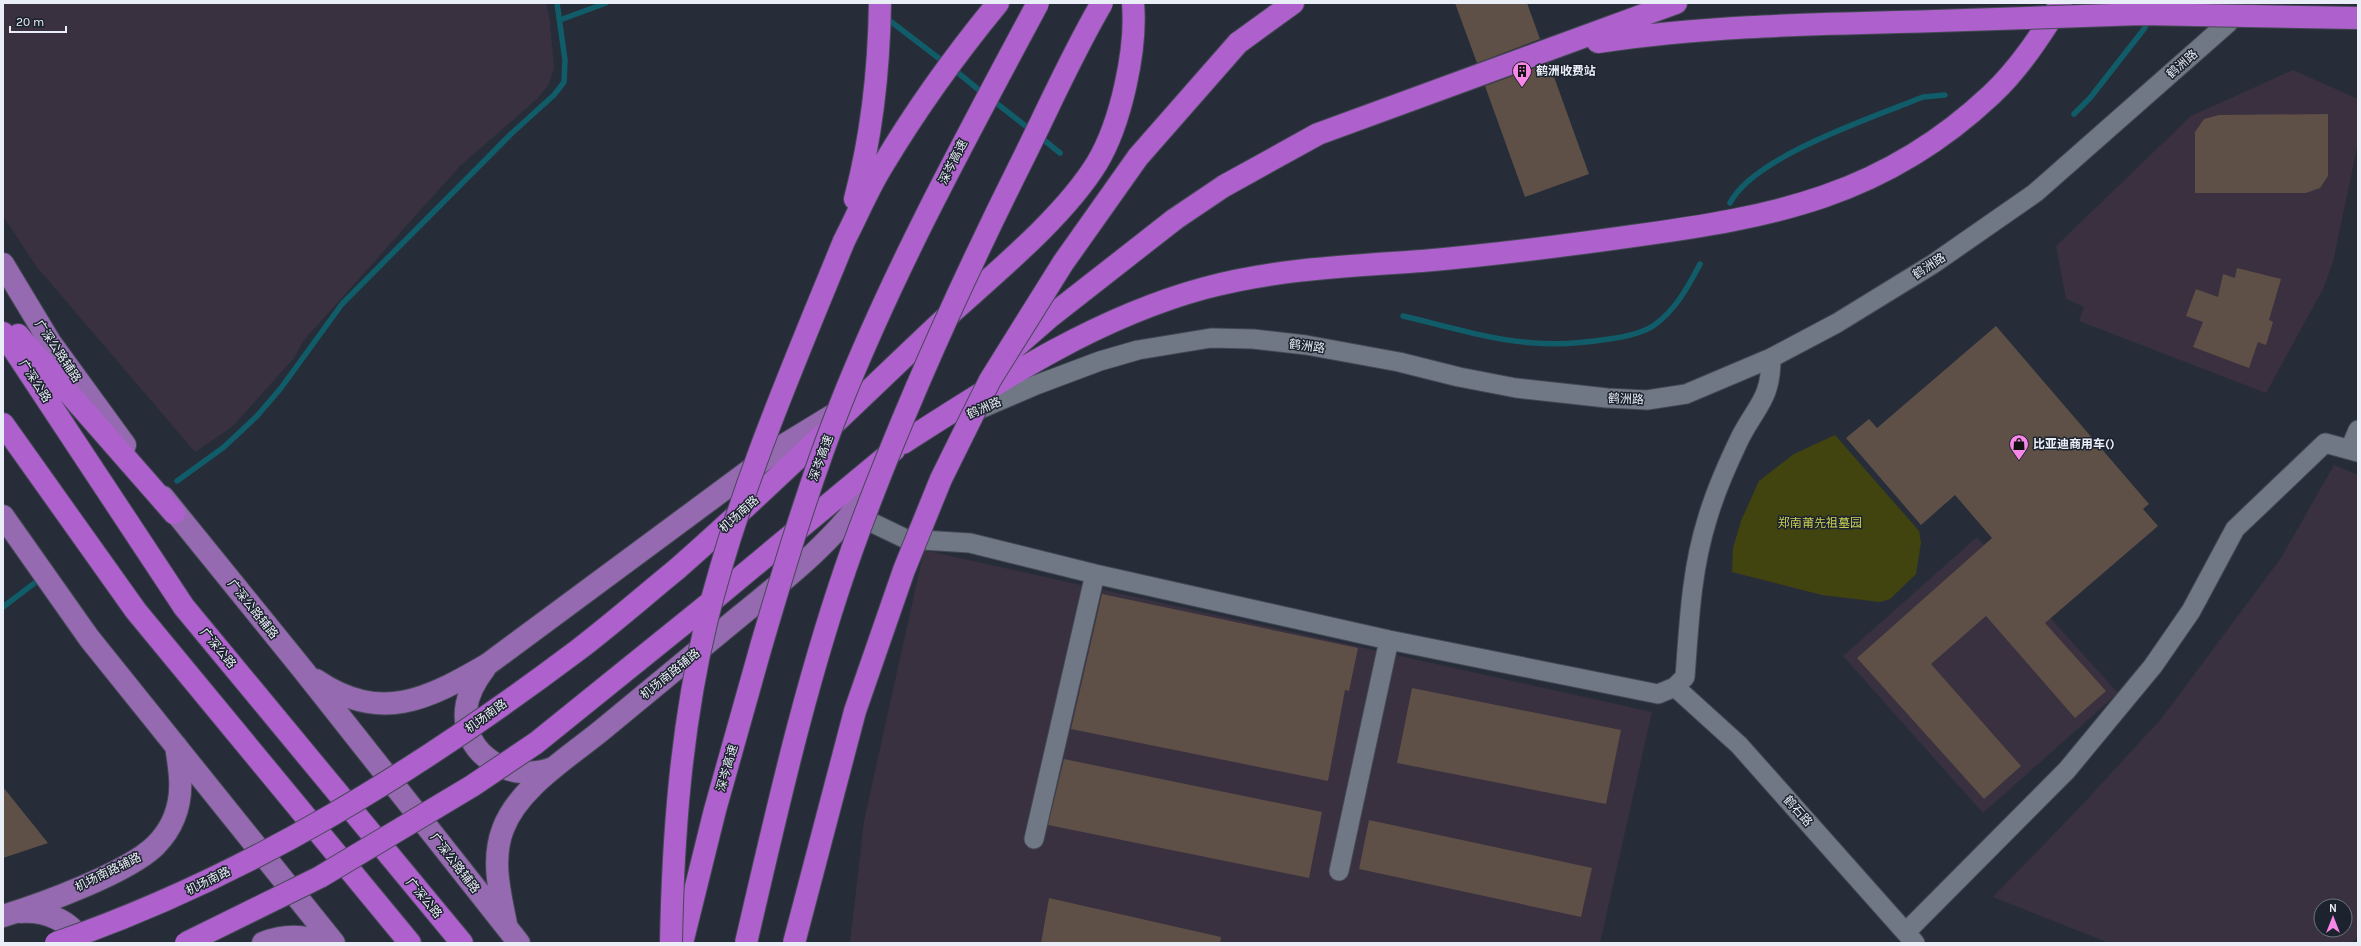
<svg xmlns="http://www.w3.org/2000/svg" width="2361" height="946" viewBox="0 0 2361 946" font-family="Karla,'Noto Sans SC',sans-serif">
<rect width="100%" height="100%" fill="#262d39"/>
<!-- commercial -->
<path fill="#3a303f" d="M2293,70L2358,99V143L2333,262L2323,289L2266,393L2079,321L2084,307L2066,299L2056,246L2191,116Z"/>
<!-- industrial -->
<path fill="#393040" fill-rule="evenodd" d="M3,3H546L550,21L554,68L549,84L538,98L460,166L304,340L294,358L232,427L195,452L36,266L3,216Z
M2334,465L2358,475V936L2352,943H2109L1993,897L2081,806L2161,719L2281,558ZM2321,906H2345V930H2321Z
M1977,537L2118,693L1983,813L1843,656Z
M924,550L1652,712L1600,943H850L864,821Z"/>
<!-- green -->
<path fill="#424410" d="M1835,435L1919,531L1921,542L1916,574L1890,599L1880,602L1822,595L1732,572L1733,548L1741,521L1759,481L1794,454Z"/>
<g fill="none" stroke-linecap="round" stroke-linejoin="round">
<!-- stream -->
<path stroke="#105c68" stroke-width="5.5" d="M885,17L945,63
M560,20L606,3
M952,68L984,94
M991,99L1032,131
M2074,114L2090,98L2144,29L2149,19
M1039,136L1060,153
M1730,203C1754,156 1874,117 1923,97L1945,95
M1403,316C1446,326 1490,340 1534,343C1559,345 1584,343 1609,339C1623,337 1641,334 1653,326C1675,311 1688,287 1700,264
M177,481L224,447L257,416L281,388L342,304L512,133L554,95L564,82L565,60L557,3
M3,607L36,582"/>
</g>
<!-- building -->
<path fill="#5e5047" d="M1455,3H1527L1540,39L1477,63Z
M1549,63L1589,174L1525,197L1485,86Z
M2328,114V176L2320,188L2306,193H2195V132L2204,119L2219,115Z
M2237,268L2281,279L2269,320L2273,322L2266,345L2258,342L2249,368L2193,347L2203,322L2186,316L2196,289L2218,297L2223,274L2235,278Z
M1996,326L2149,504L2143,509L2158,526L2045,623L2106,691L2075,718L1986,616L1931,664L2021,766L1984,799L1857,658L1992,538L1955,495L1921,525L1846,438L1869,419L1877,428Z
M1102,594L1358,648L1349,691L1345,690L1328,781L1071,729Z
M1412,688L1621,730L1606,804L1397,763Z
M1064,759L1322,812L1309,878L1048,825Z
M3,787L48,843L3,858Z
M1369,820L1592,868L1581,917L1359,869Z
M1049,898L1221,937L1220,943H1041Z"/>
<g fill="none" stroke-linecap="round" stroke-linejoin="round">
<!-- minor casing -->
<g stroke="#444954" stroke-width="21">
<path id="minor" d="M966,415L1036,385L1100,361L1138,350L1211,338L1253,339L1306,345L1399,362L1459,377L1516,388L1607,398L1647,400L1686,394L1771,358L1837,323L1933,264L2035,193L2228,23L2246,3
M2350,449L2358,430
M854,514L906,539L970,543L1095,574L1389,640L1658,694L1675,687L1685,677C1689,625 1691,571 1707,520C1715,492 1727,465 1740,438C1757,405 1771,399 1771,358
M1675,687L1739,745L1915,943
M1034,839L1095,574
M1339,871L1389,640
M1906,932L2067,770L2153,666L2191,611L2235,529L2325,443L2358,452"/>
</g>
<!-- major casing -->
<g stroke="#444954" stroke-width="24">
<path id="major" d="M3,264L50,342L125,445
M163,497L304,671L519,943
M3,516L89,638L334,943
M485,668C475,681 468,693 466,709C461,756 513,784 553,768
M316,680C381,724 428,699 488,664L784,445L843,409
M20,912C44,910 71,920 83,943
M3,916C42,904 127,873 155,846C163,838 170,828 174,818C184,794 180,771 176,746
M506,924C500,893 491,860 503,829C518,788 569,757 602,730C648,692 694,654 740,616C788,577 835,540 871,488
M263,943C283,935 304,935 324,943"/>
</g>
<!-- highway casing -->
<g stroke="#444954" stroke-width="24">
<path id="highway" d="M1598,42C1710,25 1823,24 1936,21
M1238,43L1293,3
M855,199C872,135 879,70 880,3
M844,241C857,216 868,189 883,165C917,108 956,54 998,3
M3,333L184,607L462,943
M18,335L174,513
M1012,350L1051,316L1175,219L1224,186L1318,134L1676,3
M3,424L136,611L410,943
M903,443C998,382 1094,318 1205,288C1275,269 1350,266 1422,261C1493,255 1563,246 1633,236C1773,217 1884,196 1991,95C2019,69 2041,35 2061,3
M677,569C767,490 852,406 939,324C989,278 1062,220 1097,163C1121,123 1137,49 1133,3
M707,605L894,450
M682,943L715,810L762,643"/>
</g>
<!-- minor -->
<use href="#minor" stroke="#707886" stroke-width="19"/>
<!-- major -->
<use href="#major" stroke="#956ab0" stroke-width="22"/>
<!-- highway -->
<use href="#highway" stroke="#ae60cc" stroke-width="22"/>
<!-- highway-bridge casing -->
<g stroke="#444954" stroke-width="24" stroke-linecap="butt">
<path id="highway-bridge" d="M1936,21L2141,14L2358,18
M762,643C786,562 810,481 841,403C896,265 968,134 1038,3
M56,943C247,877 417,771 578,650C612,624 644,596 677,569
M186,943L320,877L472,786L536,743L707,605
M671,943C673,836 681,728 706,623C738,492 793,366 844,241
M746,943C777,810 807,675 853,547C901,415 959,287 1022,161C1048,109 1072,54 1102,3
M794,943L855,711L904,570L941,479L990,380L1063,263L1138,157L1238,43"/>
</g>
<!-- highway-bridge -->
<use href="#highway-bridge" stroke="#ae60cc" stroke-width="22"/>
</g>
<!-- icons -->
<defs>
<g id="building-pin" transform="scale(1)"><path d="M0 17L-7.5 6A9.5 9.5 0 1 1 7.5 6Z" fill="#f987e8" stroke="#1c232e"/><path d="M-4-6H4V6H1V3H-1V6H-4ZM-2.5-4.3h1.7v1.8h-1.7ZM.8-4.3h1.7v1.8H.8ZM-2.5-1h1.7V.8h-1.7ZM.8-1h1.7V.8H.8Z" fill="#111"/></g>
<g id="shop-pin" transform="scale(1)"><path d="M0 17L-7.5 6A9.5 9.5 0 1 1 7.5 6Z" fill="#f987e8" stroke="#1c232e"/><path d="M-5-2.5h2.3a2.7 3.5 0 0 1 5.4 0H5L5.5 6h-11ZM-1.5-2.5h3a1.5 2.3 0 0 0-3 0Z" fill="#111"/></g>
</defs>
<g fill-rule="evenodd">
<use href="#building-pin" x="1522" y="71"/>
<use href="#shop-pin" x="2019" y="444"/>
</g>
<g text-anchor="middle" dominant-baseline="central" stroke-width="3" stroke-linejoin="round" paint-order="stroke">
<!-- street labels -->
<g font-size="12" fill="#eaeff7" stroke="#1c232e">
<text transform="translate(2182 64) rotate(-41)">鹤洲路</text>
<text transform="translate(953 162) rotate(-63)">深岑高速</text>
<text transform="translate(1929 266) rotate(-33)">鹤洲路</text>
<text transform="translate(1307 346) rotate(8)">鹤洲路</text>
<text transform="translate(58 351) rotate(56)">广深公路辅路</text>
<text transform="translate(35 381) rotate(57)">广深公路</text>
<text transform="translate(1626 399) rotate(2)">鹤洲路</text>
<text transform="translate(984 408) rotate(-23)">鹤洲路</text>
<text transform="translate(821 458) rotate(-70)">深岑高速</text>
<text transform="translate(739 514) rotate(-42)">机场南路</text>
<text transform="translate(253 609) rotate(51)">广深公路辅路</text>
<text transform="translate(218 648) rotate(50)">广深公路</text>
<text transform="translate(670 674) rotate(-39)">机场南路辅路</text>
<text transform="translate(486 716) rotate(-36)">机场南路</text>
<text transform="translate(727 768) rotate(-74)">深岑高速</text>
<text transform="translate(1798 811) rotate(48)">鹤石路</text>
<text transform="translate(455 863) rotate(52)">广深公路辅路</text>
<text transform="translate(108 872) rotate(-26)">机场南路辅路</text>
<text transform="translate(208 881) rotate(-26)">机场南路</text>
<text transform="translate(424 898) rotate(50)">广深公路</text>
</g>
<!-- poi labels -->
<g font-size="12" font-weight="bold" fill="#eaeff7" stroke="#1c232e" text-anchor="start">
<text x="1536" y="71">鹤洲收费站</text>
<text x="2033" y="444">比亚迪商用车()</text>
</g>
<!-- park labels -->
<g font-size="12" fill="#cbd052" stroke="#1c232e">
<text x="1820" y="523">郑南莆先祖墓园</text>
</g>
</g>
<!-- border -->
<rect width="2361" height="946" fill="none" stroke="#eaeff7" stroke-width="8"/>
<!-- north arrow -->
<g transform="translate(2333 918)"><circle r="19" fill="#1c232e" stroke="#6e757e"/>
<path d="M0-3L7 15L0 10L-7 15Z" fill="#f987e8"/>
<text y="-6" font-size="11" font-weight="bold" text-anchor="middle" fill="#eaeff7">N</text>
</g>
<!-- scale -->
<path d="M10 26v6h56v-6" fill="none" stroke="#eaeff7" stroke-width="2"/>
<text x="16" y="26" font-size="12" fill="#eaeff7" stroke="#1c232e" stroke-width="3" paint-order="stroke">20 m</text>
</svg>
